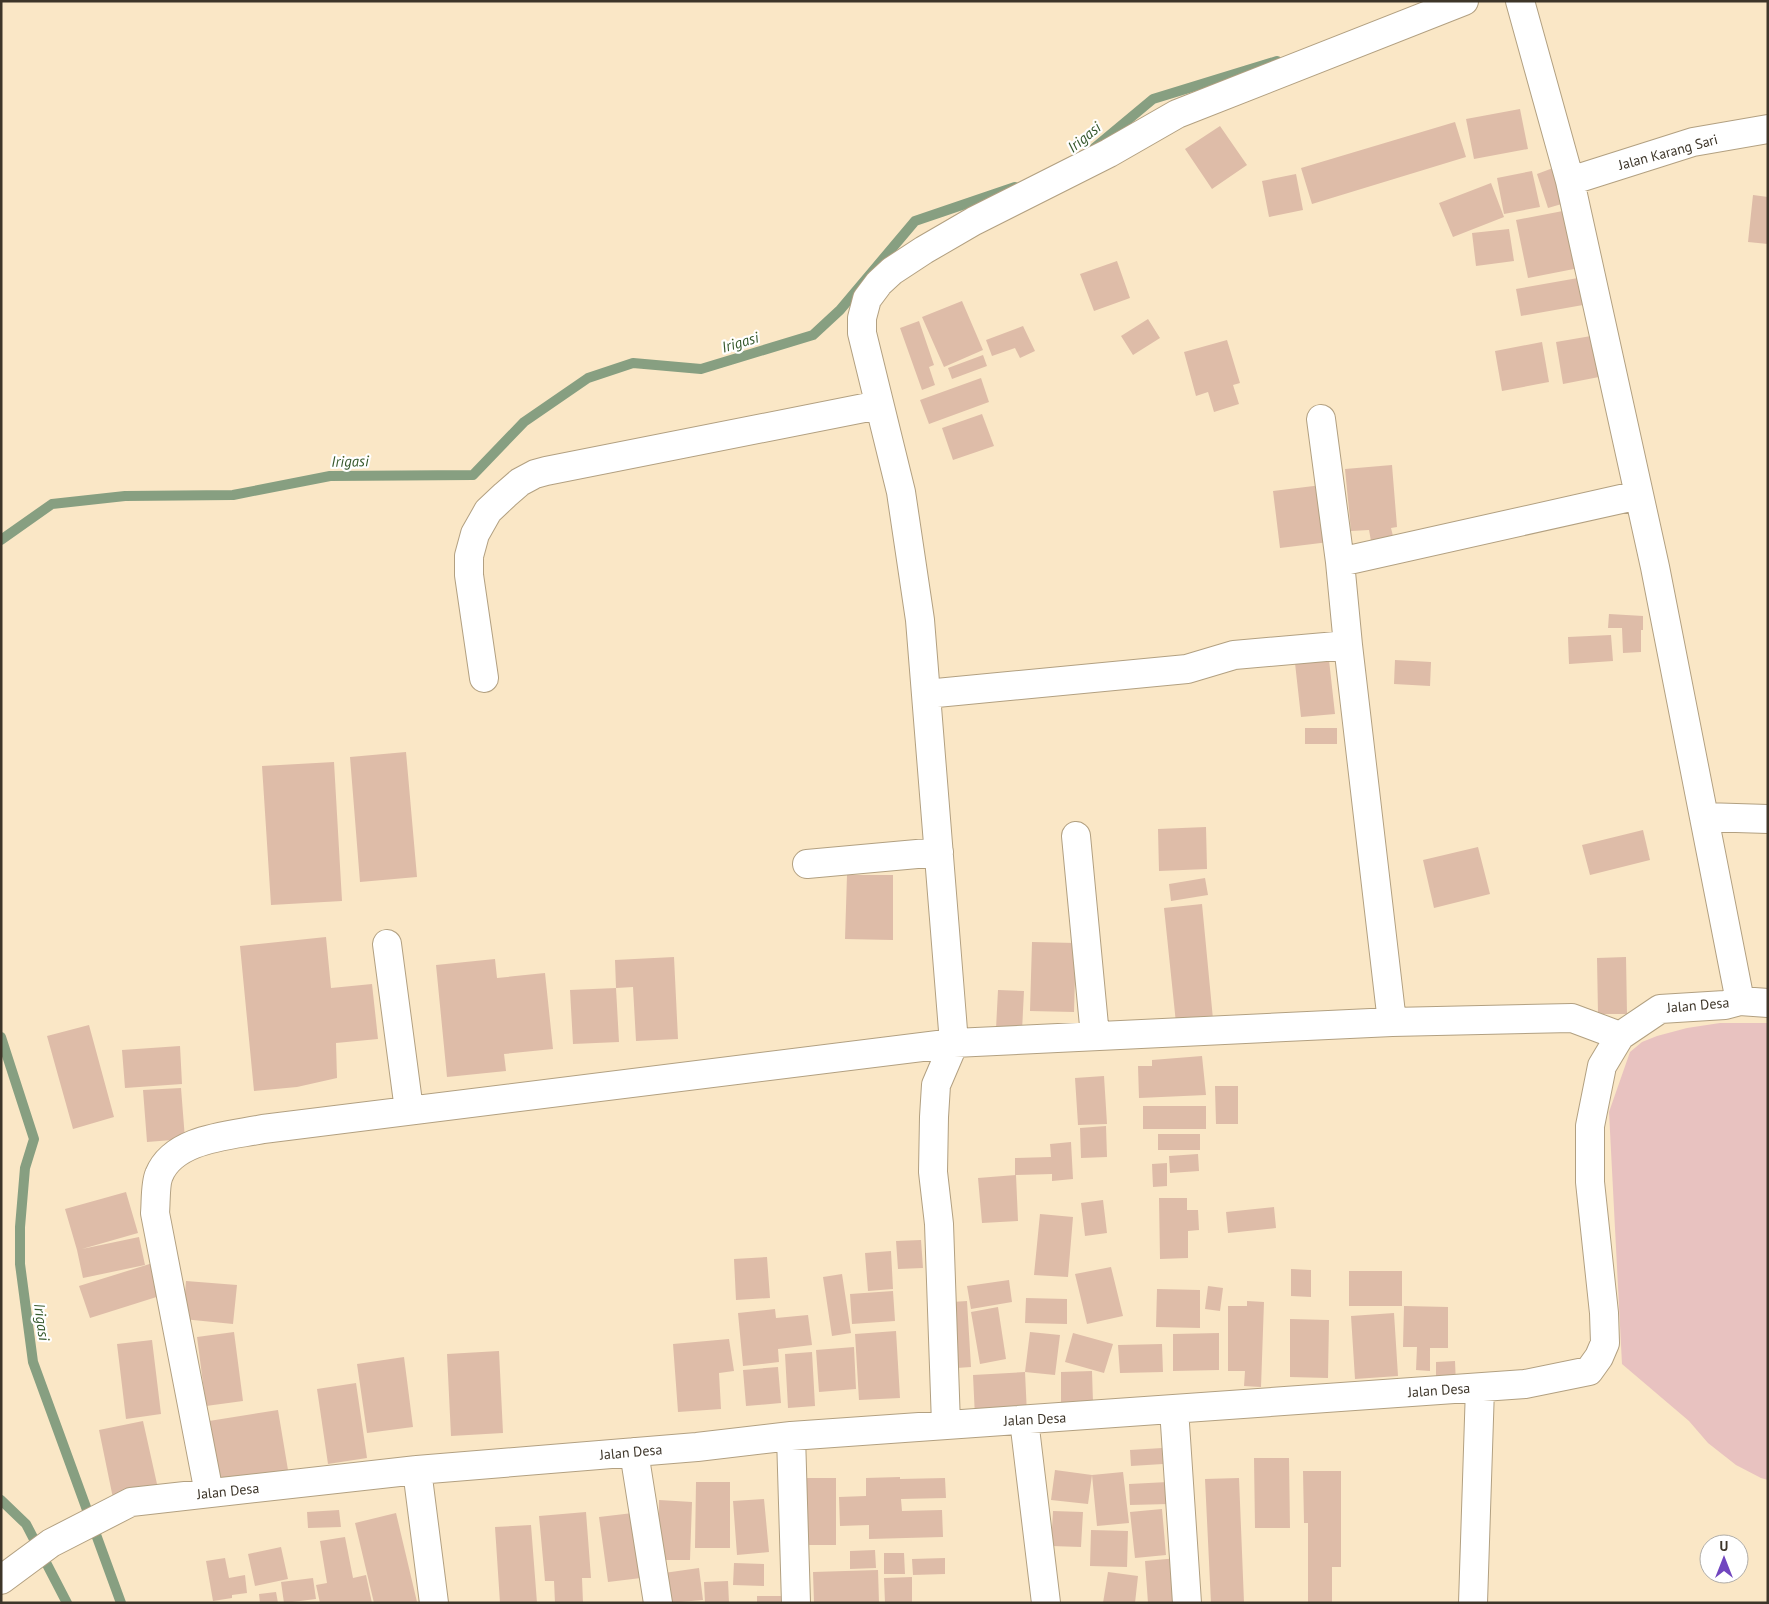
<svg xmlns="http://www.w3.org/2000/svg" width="1769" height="1604" viewBox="0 0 1769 1604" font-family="'PT Sans',sans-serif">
<rect width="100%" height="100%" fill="#fae7c6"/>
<!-- green -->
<path fill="#e8c2c0" d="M1720,1023H1768V1480L1761,1478L1736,1465L1708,1443L1689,1421L1622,1364L1609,1112L1630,1052L1642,1042L1657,1036L1687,1028Z"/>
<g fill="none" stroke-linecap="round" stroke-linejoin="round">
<!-- stream -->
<path stroke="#879f81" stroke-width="10" d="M1093,149L1153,99L1277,61
M1,540L52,504L125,496L233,495L330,476L473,475L524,422L588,378L633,363L701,369L813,335L840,310L915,221L1015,187
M1,1037L34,1139L25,1168L20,1227V1264L33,1362L121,1603
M1,1500L26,1524L67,1603"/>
</g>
<!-- building -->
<path fill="#debca8" d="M1520,109L1528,149L1474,159L1466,119Z
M1455,122L1466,157L1312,204L1301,168Z
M1220,126L1247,165L1212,189L1185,149Z
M1553,168L1565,203L1548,208L1537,174Z
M1532,171L1540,207L1504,214L1497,178Z
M1296,174L1303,210L1269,217L1262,181Z
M1491,183L1504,217L1453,237L1439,203Z
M1753,195L1768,197V244L1748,242Z
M1568,210L1579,268L1528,278L1516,220Z
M1509,229L1514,261L1476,266L1472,233Z
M1117,261L1130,298L1094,311L1080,274Z
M1578,278L1583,305L1521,316L1516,289Z
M962,301L983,350L944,367L922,317Z
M1148,319L1160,338L1133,355L1121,336Z
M919,321L934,365L929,367L935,385L922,390L900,328Z
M1023,326L1035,351L1020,358L1015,348L992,356L986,340Z
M1591,336L1599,377L1563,384L1556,342Z
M1227,340L1240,383L1233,385L1239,404L1214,412L1208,392L1196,396L1184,352Z
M1542,342L1549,382L1502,391L1495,351Z
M983,355L987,366L952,379L948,368Z
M981,378L989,402L929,424L920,400Z
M982,414L994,446L953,460L942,428Z
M1392,465L1397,527L1391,528L1393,536L1371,541L1369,530L1351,531L1345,469Z
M1322,485L1329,542L1280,548L1273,491Z
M1609,614L1643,616V630H1641V652L1623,653L1622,628H1608Z
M1611,635L1613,661L1569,664L1568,637Z
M1329,660L1335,714L1301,717L1295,663Z
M1395,660L1431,662L1430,686L1394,684Z
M1305,728H1337V744H1305Z
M406,752L417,877L360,882L350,757Z
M334,762L342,901L271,905L262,766Z
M1206,827L1207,869L1159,871L1158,829Z
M1643,830L1650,860L1590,875L1582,845Z
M1478,847L1490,894L1434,908L1423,860Z
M847,875H893V940L845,939Z
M1205,878L1208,895L1171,901L1169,884Z
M1202,904L1213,1019L1176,1023L1164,908Z
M326,937L331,988L372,984L378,1039L336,1043L337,1078L297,1087L254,1091L240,946Z
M1032,942L1076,943L1074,1012L1030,1011Z
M674,957L678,1039L636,1041L633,987L616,988L619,1042L573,1044L570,990L616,988L615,960Z
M1626,957L1627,1014H1598L1597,958Z
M495,959L497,978L545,973L553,1049L504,1054L506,1071L447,1077L436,965Z
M998,990L1024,991L1022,1031L996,1029Z
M89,1025L114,1117L73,1129L47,1036Z
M180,1046L182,1084L125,1088L122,1050Z
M1202,1056L1206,1095L1139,1098L1138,1066H1152V1060Z
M1104,1076L1107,1124L1078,1125L1075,1078Z
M1215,1086H1238V1124H1216Z
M181,1088L185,1139L147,1142L143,1090Z
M1143,1106H1206V1129H1143Z
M1106,1126L1107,1157L1081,1158L1080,1128Z
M1158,1134H1200V1150H1158Z
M1071,1142L1073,1179L1052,1181V1174L1015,1175V1158L1051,1157L1050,1144Z
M1198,1154L1199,1171L1170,1173L1169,1156Z
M1167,1163V1186L1153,1187L1152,1164Z
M1016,1175L1018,1221L982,1223L978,1178Z
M126,1192L138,1233L82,1249L139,1237L145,1265L83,1278L77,1250L65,1209Z
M1159,1198H1187V1210H1198L1199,1230L1188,1231V1258L1160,1259Z
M1103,1200L1107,1233L1085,1236L1081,1203Z
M1274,1207L1276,1228L1228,1233L1226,1212Z
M1040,1214L1073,1217L1068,1277L1034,1275Z
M921,1240L923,1268L898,1269L896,1241Z
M891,1251L893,1289L868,1291L865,1253Z
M767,1257L770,1298L736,1300L734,1259Z
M156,1262L166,1294L90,1318L79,1286Z
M1111,1267L1123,1316L1087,1324L1075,1274Z
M1291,1269L1311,1270V1297L1291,1296Z
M1349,1271H1402V1306H1349Z
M842,1274L851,1333L832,1336L823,1277Z
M1009,1280L1012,1302L971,1309L967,1286Z
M186,1281L237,1285L233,1324L183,1319Z
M1208,1286L1223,1288L1220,1311L1205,1309Z
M1157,1289L1200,1290V1328L1156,1327Z
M893,1291L895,1321L852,1324L850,1294Z
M1026,1298L1067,1299V1324L1025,1323Z
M967,1301L971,1367L941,1369L937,1303Z
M1247,1301L1264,1302L1261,1387L1244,1386L1245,1371H1228V1306H1247Z
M1404,1306L1448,1307V1348H1430V1371L1416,1370L1417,1347H1403Z
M998,1307L1006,1359L980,1364L971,1312Z
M775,1309L776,1318L808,1315L812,1345L778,1349L779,1362L743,1366L738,1313Z
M1394,1313L1398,1376L1355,1379L1351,1316Z
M1290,1319L1329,1320L1328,1378L1290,1377Z
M896,1331L900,1398L859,1400L855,1334Z
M234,1332L243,1401L206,1406L197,1337Z
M1030,1332L1060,1335L1055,1375L1025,1372Z
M1073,1333L1113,1344L1104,1373L1065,1362Z
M1219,1333V1370L1173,1371V1334Z
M729,1339L734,1371L719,1373L721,1409L678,1412L673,1344Z
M152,1340L161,1414L126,1419L117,1344Z
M1162,1344L1163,1372L1120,1373L1118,1345Z
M854,1347L856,1389L819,1392L816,1350Z
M499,1351L503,1433L451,1436L447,1354Z
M812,1352L815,1406L788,1408L785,1354Z
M404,1357L413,1427L367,1433L357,1364Z
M1455,1361L1456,1385H1436V1362Z
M778,1367L781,1403L746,1406L743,1370Z
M1092,1371L1093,1403L1061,1404V1372Z
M1025,1372L1027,1414L975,1417L973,1375Z
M356,1383L367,1458L328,1464L317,1389Z
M278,1410L289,1476L219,1487L209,1421Z
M143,1421L159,1493L114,1503L99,1430Z
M1162,1448L1163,1464L1131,1466L1130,1450Z
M1254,1458H1289L1290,1528H1255Z
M1055,1470L1092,1475L1123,1472L1129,1523L1097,1526L1092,1475L1088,1504L1051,1500Z
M1303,1471H1341V1567H1332V1603H1308V1523H1304Z
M900,1477V1479L945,1478L946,1498L901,1499L902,1511L942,1510L943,1537L869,1539V1525L840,1526L839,1497L866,1496V1478Z
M802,1478H836V1545H802Z
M1239,1478L1244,1602L1211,1603L1205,1479Z
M696,1482H730V1548H695Z
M1168,1482L1169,1504L1130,1505L1129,1484Z
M764,1499L769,1552L737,1555L733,1501Z
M659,1500L692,1502L690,1560H658Z
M1162,1509L1166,1555L1135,1558L1130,1512Z
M339,1510L341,1527L308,1528L307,1512Z
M1053,1511L1083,1512L1081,1547L1051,1546Z
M586,1512L591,1578H582L583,1603H555L554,1581H545L539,1516Z
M396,1513L417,1602L374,1603L355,1523Z
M633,1513L641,1578L608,1582L599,1517Z
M531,1525L537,1603H500L495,1527Z
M1091,1530L1128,1531L1127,1567L1090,1566Z
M345,1537L353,1578L366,1575L372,1603H320L316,1585L327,1583L320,1541Z
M281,1547L288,1579L255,1586L248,1554Z
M875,1550L876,1568L850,1569V1551Z
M884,1553H904L905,1574H884Z
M225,1558L229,1578L245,1575L247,1593L232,1595V1598L213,1601L206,1561Z
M945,1558V1574L913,1575L912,1559Z
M1178,1558L1182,1603H1148L1145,1561Z
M734,1563L764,1564V1586L733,1585Z
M699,1568L703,1600L668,1603L664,1573Z
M878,1570L879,1603H814L813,1572Z
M1108,1572L1138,1576L1135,1603H1103Z
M912,1577V1603H885L884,1578Z
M313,1578L316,1599L284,1603L281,1582Z
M728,1581L729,1603H705L704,1582Z
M276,1592L278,1603H260L259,1594Z
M757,1596H783V1603H757Z"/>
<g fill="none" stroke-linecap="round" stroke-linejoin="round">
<!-- minor casing -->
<g stroke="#b2a081" stroke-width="30">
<path id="minor" d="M1520,1L1570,181L1655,567L1740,1001
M1570,181L1693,142L1768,129
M1321,419L1340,562
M484,678L469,575V556L475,534L488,511L505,495L520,482L535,474L546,471L879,405
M926,694L1187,669L1234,655L1348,645
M1704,817L1768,819
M1076,836L1095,1036
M807,864L939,852
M387,944L409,1110
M1620,1036L1572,1018L1392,1022L1348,645L1340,562L1639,495
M1174,1409L1187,1603
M1024,1420L1046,1603
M946,1424L939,1224L933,1172L934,1117L936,1085L954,1043L920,620L901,492L862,333V318L867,299L879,283L892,271L924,250L974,221L1109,153L1177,114L1464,1
M791,1436L796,1603
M634,1452L658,1603
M417,1470L434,1603
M209,1493L155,1213C156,1203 155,1184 159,1175C174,1138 229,1136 263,1129L954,1043L1392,1022
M1,1580L51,1543L131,1502L417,1470L697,1447L791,1436L1525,1384L1589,1371L1599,1357L1605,1343L1604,1313L1590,1182V1126L1602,1066L1620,1036L1660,1009L1725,1005L1740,1001L1768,1003
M1473,1603L1480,1388"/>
</g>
<!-- minor -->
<use href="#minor" stroke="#fff" stroke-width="28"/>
</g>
<g text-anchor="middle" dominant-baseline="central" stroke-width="4.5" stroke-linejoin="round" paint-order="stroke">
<!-- street labels -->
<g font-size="14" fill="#3d3529" stroke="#fff">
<text transform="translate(1668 152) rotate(-15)">Jalan Karang Sari</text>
<text transform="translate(1698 1005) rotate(-5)">Jalan Desa</text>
<text transform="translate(1439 1390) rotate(-4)">Jalan Desa</text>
<text transform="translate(1035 1419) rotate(-3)">Jalan Desa</text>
<text transform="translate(631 1452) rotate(-5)">Jalan Desa</text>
<text transform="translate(228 1491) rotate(-6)">Jalan Desa</text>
</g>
<!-- water labels -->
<g font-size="15" font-style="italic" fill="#35582c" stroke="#fff">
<text transform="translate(1084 137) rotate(-39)">Irigasi</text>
<text transform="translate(740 342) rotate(-17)">Irigasi</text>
<text transform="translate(350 461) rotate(-1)">Irigasi</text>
<text transform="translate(42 1322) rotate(82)">Irigasi</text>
</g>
</g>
<!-- border -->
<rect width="1769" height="1604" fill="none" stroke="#3d3529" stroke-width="5"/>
<!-- north arrow -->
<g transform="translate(1724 1559)"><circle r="24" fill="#ffffff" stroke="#b1aea9"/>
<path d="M0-4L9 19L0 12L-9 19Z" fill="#7146bf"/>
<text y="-8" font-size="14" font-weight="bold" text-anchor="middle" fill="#3d3529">U</text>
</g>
</svg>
